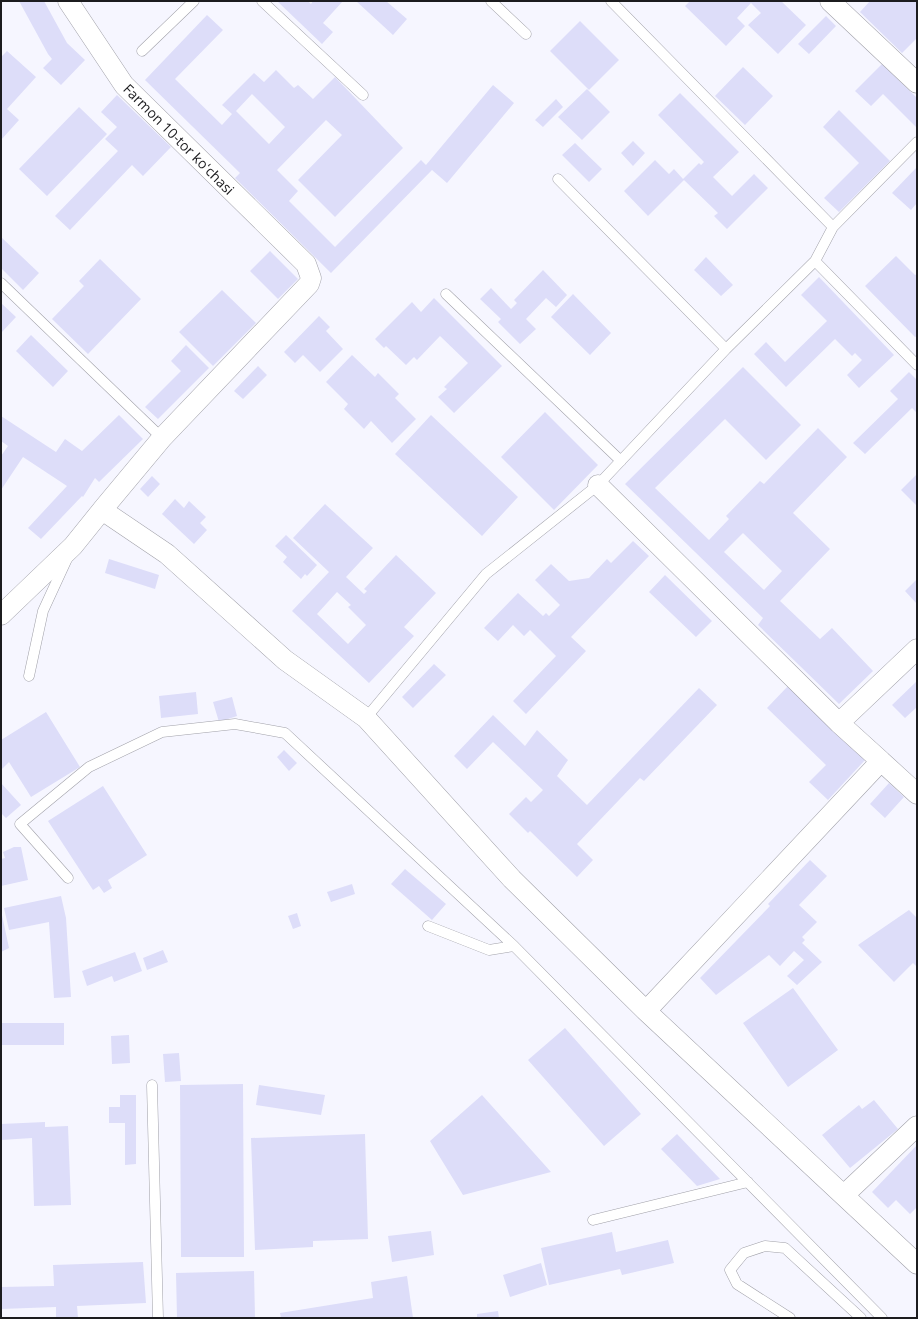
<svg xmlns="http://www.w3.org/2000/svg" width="918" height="1319" viewBox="0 0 918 1319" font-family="'Open Sans',sans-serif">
<rect width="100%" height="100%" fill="#f6f6ff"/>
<!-- building -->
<path fill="#ddddf9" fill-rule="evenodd" d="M19,1H44L67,43L85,60L61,85L43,68L52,59L48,54Z
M277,1H308L311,4L313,1H343L323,23L333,32L322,44Z
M356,1H386L407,19L393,35Z
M690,1H781L806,25L778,54L748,25L761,13L751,3L737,18L745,26L726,46L685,6Z
M870,1H917V38L902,53L860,12Z
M207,15L223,30L175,79L222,125L232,114L222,105L254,73L264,82L276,70L294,88L298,85L313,99L335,77L403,148L335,217L298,180L342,135L326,120L277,170L298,191L289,201L335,247L421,160L426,165L493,85L514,103L447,183L432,170L331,273L235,178L240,173L145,80ZM252,94L285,127L269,144L236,111Z
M826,16L836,26L809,54L798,44Z
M580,21L619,60L589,90L550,51Z
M7,51L36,77L7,109L19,120L1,140V57Z
M882,64L917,98V128L883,94L871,106L855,91Z
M743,67L773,96L745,125L715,96Z
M587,89L610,112L582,140L558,117Z
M680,93L739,152L713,177L732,196L754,174L768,188L727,229L714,216L718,213L684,180L648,216L624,191L655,160L669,174L674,169L683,179L699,163L701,165L704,162L658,115Z
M117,95L171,147L143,176L132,165L70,230L55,216L118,151L105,139L117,127L101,112Z
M556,99L563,107L543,127L535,120Z
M79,107L107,134L47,196L19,169Z
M839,110L890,161L839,212L824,198L859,163L823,127Z
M633,141L645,153L633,166L621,153Z
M575,143L602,169L589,182L562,155Z
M917,167V203L911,210L892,193Z
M1,237L39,273L23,290L1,268Z
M270,251L298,279L278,299L250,271Z
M896,256L915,275L917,274V336L915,337L865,286Z
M706,257L733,285L721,296L694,270Z
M100,259L141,299L88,354L52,319L84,286L79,281Z
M543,270L567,295L556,307L546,298L526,319L536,329L520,344L498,322L501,319L480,299L491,288L511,309L517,303L514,300Z
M819,277L894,355L859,388L847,375L862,360L855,353L852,356L835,339L786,387L754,354L766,342L785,362L827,321L801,295Z
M222,290L256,323L213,366L179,332Z
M573,294L611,333L590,355L551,317Z
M434,298L502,366L454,413L438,397L447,389L444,387L468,363L440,336L417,360L414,357L406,365L386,346L384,348L375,339L412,302L421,312Z
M1,303L16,317L1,333Z
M319,316L330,327L326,331L343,349L320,372L303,355L295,363L284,352Z
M31,335L68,371L53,387L16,351Z
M186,345L209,368L158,419L145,407L181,371L171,361Z
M352,355L375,377L378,373L399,394L395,398L416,419L392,443L371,421L364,429L344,409L348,404L326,382Z
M258,366L267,375L243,399L234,391Z
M743,367L801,425L766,460L725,419L655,488L709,540L729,519L726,516L760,481L764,484L818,428L847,457L793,513L830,549L780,601L820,639L832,628L873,671L839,704L758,625L763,618L625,484ZM743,533L782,571L764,590L724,552Z
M909,372L917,380V413L912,408L865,454L853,443L898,399L890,391Z
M545,412L598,465L554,510L501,457Z
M119,415L143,439L99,482L95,478L83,497L82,496L41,539L28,528L67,486L23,457L1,490V456L8,446L1,441V416L56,452L65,439L82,451Z
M431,415L518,497L482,536L395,454Z
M917,474V506L901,490Z
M152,476L160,484L148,497L140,489Z
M175,499L184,508L189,501L206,517L200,523L207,530L194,544L162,514Z
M325,504L373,548L346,577L364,594L367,591L364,589L396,555L436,593L404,627L414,636L369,683L292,611L329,572L293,538ZM337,592L351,605L348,607L366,625L348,644L317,614Z
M286,535L317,565L307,576L305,574L301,579L283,562L287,557L275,546Z
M633,541L649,556L571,637L586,651L526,714L513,701L556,656L530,630L524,636L513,625L498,641L484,628L518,593L543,616L546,613L549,616L560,605L535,580L551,564L569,581L589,578L607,559L611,563Z
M109,559L159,575L155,589L105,573Z
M665,575L712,621L696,637L649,592Z
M917,579V604L905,591Z
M434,664L446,675L413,708L402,697Z
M917,681V707L905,718L892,705Z
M788,686L865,760L828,800L809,782L826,765L767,708Z
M699,688L717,705L644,781L640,778L577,844L593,860L577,877L530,831L528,833L509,814L526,797L531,802L543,790L493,742L467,769L454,756L493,715L525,746L537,730L568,760L557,776L587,805Z
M196,692L198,714L161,718L159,696Z
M232,697L237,716L219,722L213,702Z
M46,712L80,767L31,797L9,762L1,770V740Z
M284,750L297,763L289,771L277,757Z
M1,783L21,805L6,818L1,813Z
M889,783L904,797L885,818L870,804Z
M103,786L147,855L108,880L112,888L104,893L99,886L93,890L48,821Z
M14,847H21L28,880L1,886V859L5,858L3,852Z
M810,860L827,876L799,905L817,922L802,937L805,940L802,943L822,962L797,985L787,976L804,960L794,951L780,966L769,955L716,995L700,978L770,906L768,904Z
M405,869L446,904L432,920L391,884Z
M352,884L355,894L331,902L327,892Z
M61,896L66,918L71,997L54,998L49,922L9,930L4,908Z
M909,910L917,918V967L913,963L894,982L858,945Z
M297,913L301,926L293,929L288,916Z
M2,915L9,948L1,952V915Z
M163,950L168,962L147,970L143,958Z
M135,952L142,971L114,982L112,976L87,986L82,971Z
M793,988L838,1050L788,1087L743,1023Z
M1,1023H64V1045H1Z
M565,1028L641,1114L604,1146L528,1060Z
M129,1035L130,1063L112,1064L111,1036Z
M179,1053L181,1081L165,1082L163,1054Z
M243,1084L244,1257H181L180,1085Z
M259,1085L325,1095L321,1115L256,1105Z
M120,1095H136V1164L125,1165V1123H109V1107H120Z
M482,1095L551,1172L463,1195L430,1141Z
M874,1100L898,1129L850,1168L822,1135L859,1105L862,1109Z
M45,1122V1127L68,1126L71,1205L34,1206L32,1138L1,1140V1124Z
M365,1134L368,1239L313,1241V1247L255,1250L251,1138Z
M677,1134L720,1179L697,1186L661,1149Z
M917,1145V1207L910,1214L896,1200L888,1208L872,1192Z
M431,1231L434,1255L392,1262L388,1236Z
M612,1232L616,1252L668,1240L674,1263L622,1275L620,1269L549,1285L541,1248Z
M143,1262L146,1303L77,1306L78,1318H56V1307L1,1309V1287L54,1286L53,1265Z
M541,1263L547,1285L510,1297L503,1275Z
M254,1271L255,1318H177L176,1273Z
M407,1276L413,1318H281L280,1313L373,1298L371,1282Z
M498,1311L499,1318H477V1314Z"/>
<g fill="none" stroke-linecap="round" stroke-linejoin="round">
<!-- service casing -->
<g stroke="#a1a1a9" stroke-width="11">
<path id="service" d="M262,1L363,95
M491,1L526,34
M611,1L833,227
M142,51L194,1
M558,179L726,349
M815,261L917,365
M1,283L162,438
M446,294L621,461
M29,676L43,611L67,559
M366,718L486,574L598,485L726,349L815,261L833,227L917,142
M68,878L20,824L89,767L162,732L235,724L285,733L514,946L882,1318
M428,926L489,950L514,946
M152,1085L158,1318
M593,1220L748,1182
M790,1318L737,1284L730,1270L744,1253L765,1246L785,1248L861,1318"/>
</g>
<!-- minor casing -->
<g stroke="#a1a1a9" stroke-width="21">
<path id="minor" d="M68,1L124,85L306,264L311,278L309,284L162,438L102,510L167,554L285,660L366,718L512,879L646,1011L917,1264
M830,1L917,83
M598,485L839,723L881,761L646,1011
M1,615L73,546L102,510
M839,723L917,649
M881,761L917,794
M844,1195L917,1126"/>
</g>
<!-- service -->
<use href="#service" stroke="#fff" stroke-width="10"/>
<!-- minor -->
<use href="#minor" stroke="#fff" stroke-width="20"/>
</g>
<g text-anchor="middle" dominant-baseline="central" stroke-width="3" stroke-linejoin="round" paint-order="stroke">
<!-- street labels -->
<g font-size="14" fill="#1c1c1f" stroke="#fff">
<text transform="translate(179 139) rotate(45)">Farmon 10-tor koʻchasi</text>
</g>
</g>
<!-- border -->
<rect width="918" height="1319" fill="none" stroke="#1c1c1f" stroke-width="4"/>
</svg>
